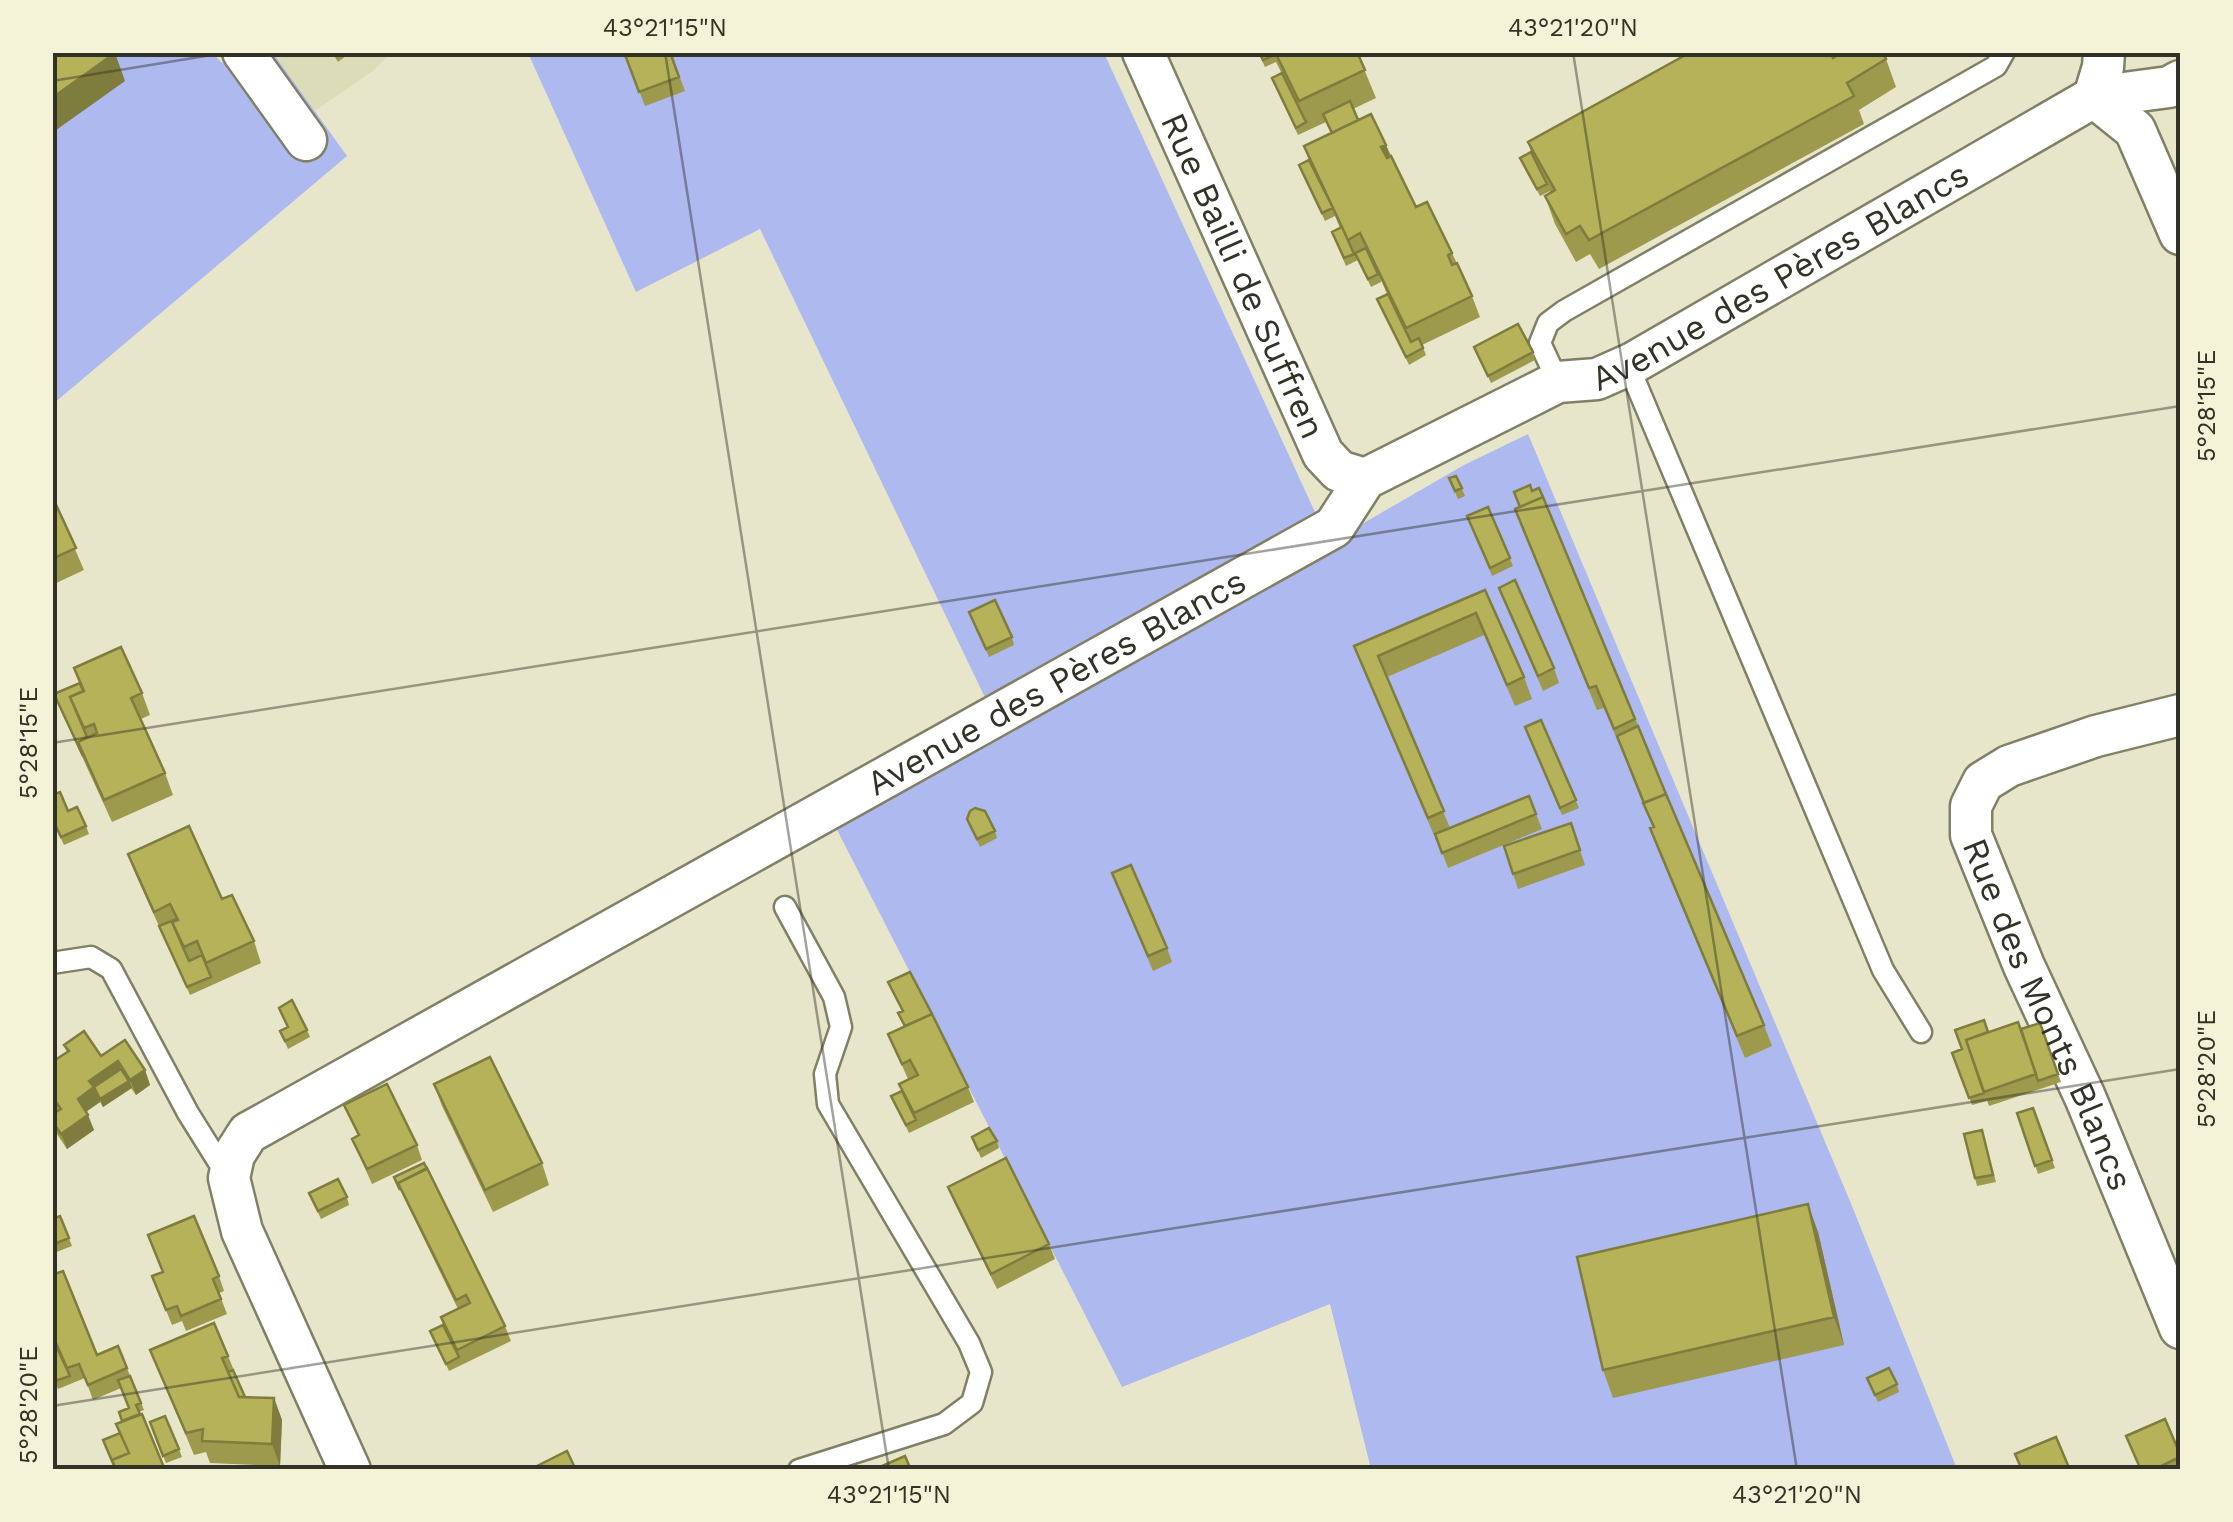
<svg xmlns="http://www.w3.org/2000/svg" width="2233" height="1522" viewBox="0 0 2233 1522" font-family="'Work Sans',sans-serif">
<rect width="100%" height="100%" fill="#e7e6ca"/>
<!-- built -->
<path fill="#dddcb8" d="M273,53H391L374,70L315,111Z"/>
<!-- pitch -->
<path fill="#adb9ef" d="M53,53H213L222,63L238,53H273L347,156L53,404Z
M528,53H1104L1320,523L991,710L760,229L636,292Z
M1528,434L1852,1206L1957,1469H1371L1330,1304L1122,1387L831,818L1305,557L1464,465Z"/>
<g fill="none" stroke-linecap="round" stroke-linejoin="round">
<!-- lane casing -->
<g stroke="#808066" stroke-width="25">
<path id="lane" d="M1633,363L1634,379L1883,970L1921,1032
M1558,382L1540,343L1548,323L1564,311L1996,66L2004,52
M785,907L834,997L841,1027L825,1074L828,1104L969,1343L981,1372L972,1403L944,1424L799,1470
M52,963L91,957L111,969L188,1113L228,1177"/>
</g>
<!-- street casing -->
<g stroke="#808066" stroke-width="45">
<g id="street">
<path d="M243,52L306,140"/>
<path id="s1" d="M1143,52L1323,454L1339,471L1365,479"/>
<path d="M2094,97L2135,130L2180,234"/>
<path d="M2094,97L2103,67L2104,52"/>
<path id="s2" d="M2180,715L2096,736L2009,766L1983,782L1971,806V835L2024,966L2085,1097L2180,1328"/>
<path id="s3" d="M350,1470L242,1231L229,1178L234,1155L248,1133L1334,527L1365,479L1558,382L1597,379L1633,363L2094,97L2169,87L2180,81"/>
</g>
</g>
<!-- lane -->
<use href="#lane" stroke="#fff" stroke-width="20"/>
<!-- street -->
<use href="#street" stroke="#fff" stroke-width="40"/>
</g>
<!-- wall -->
<path fill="#9d994d" d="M332,52H351L338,62Z
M624,52H670L685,91L645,106Z
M1258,52H1357L1376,98L1353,109L1358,120L1386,145L1416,207L1452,253L1472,296L1480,317L1422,345L1426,355L1409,365L1377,299L1387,294L1381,280V282L1371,287L1358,260L1346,266L1335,240L1340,228L1335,216L1325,221L1299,165L1309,160L1304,146L1331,133L1326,122L1298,135L1272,78L1282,74L1276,62L1265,67Z
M1833,58L1886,59L1896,87L1859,110L1864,124L1599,269L1590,254L1576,262L1555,224L1545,196L1551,193L1550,191L1540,196L1520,158L1531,152L1528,142Z
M1474,347L1533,352L1535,360L1491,383Z
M1456,476L1465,496L1458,499L1449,478Z
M1532,491L1543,497L1670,802L1764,1025L1772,1046L1745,1058L1658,850L1650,828H1653L1622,751L1604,708L1597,710L1523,531L1515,509L1520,507Z
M52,496L84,570L52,585Z
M1488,507L1513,566L1492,576L1467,516Z
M1499,588L1554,668L1559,683L1543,691Z
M1485,590L1524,677L1532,699L1515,706L1484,635L1387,677L1450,828L1529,796L1542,829L1448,868L1437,839L1436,840L1354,646Z
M972,619L1012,637L1014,645L989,657Z
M74,668L142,693L150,715L141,719L165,773L173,795L112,822L57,702L79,683Z
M1541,720L1579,808L1562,815L1525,727Z
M68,811L86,826L89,834L64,845L52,819Z
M1571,823L1585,865L1518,889L1504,846Z
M970,826L995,831L997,838L980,847Z
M128,854L222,899L254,941L261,963L190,995L136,875Z
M1112,873L1167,948L1172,962L1153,971Z
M888,982L968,1087L974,1102L909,1133L891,1096L902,1091L899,1084L916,1076L908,1079L888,1034L904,1027L898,1013L902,1011Z
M2040,1023L2061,1082L1989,1106L1985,1095L1987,1101L1972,1105L1952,1053L1962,1049L1988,1032L2021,1029Z
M287,1028L307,1030L310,1037L288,1049L280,1031Z
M64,1045L145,1070L150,1085L136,1095L131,1088L103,1107L100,1102L86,1112L94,1130L67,1149L55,1131L52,1125V1114L58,1111L52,1103V1062L67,1053Z
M434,1084L542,1163L549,1185L493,1212L442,1106Z
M344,1105L417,1145L422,1160L372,1184L352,1139L358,1136Z
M2033,1108L2055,1168L2038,1174L2017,1113Z
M1982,1130L1996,1182L1977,1186L1975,1178Z
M972,1137L997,1141L999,1148L981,1158Z
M394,1177L505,1326L511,1341L449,1371L430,1331L443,1325L441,1317L458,1309Z
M948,1187L1049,1244L1055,1259L997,1289L954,1202Z
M309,1193L347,1197L349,1205L321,1219Z
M60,1216L72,1246L54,1253L52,1249V1219Z
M1818,1232L1844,1345L1613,1398L1603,1370Z
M52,1275L97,1355L118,1346L144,1410L139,1412L140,1414H142L165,1470H115L103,1440L120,1433L122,1421L129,1408L121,1388L93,1400L85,1378L58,1389L52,1374Z
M152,1276H219L224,1291L219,1293L227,1314L186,1331L182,1321L172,1325Z
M150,1350L228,1356L245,1397L274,1398L282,1420L280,1466L210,1463L206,1452L194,1455Z
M1867,1378L1897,1384L1899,1392L1878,1402Z
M150,1422L179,1449L182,1457L166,1463Z
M2126,1436L2180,1454V1470H2140Z"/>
<!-- shaded-wall -->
<path fill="#7f7d3e" d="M115,53L125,81L52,133V98Z
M1386,145L1394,167L1381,147Z
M118,1061L124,1076L97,1094L100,1102L84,1113L78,1099L89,1081Z
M145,1070L150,1085L136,1095L130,1080Z
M129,1081L132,1088L103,1107L100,1099Z
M88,1115L94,1130L67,1149L61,1134Z
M1808,1204L1818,1232L1844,1345L1834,1317Z
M274,1398L282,1420L280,1466L272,1444Z"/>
<!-- building -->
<path fill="#b6b259" stroke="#7f7d3e" stroke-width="2.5" d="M52,52H114L115,53L52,98Z
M624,52H670L679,77L639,92Z
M1259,52H1273L1274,55L1263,60Z
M1275,52H1357L1365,70L1299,101Z
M1691,52H1830L1833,58L1843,52H1883L1886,59L1847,83L1854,96L1589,240L1580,226L1566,234L1545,196L1555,190L1528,142Z
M1282,73L1306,122L1296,128L1272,78Z
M1350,101L1358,120L1332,133L1323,114Z
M1371,114L1386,145L1381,147L1387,158L1391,156L1416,207L1427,202L1452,253L1448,255L1452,265L1457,263L1472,296L1406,328L1360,233L1348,240L1304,146Z
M1531,152L1547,184L1537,189L1520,158Z
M1309,160L1333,208L1322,213L1299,165Z
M1342,227L1354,254L1344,258L1332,232Z
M1366,248L1378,274L1368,279L1355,253Z
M1388,294L1411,342L1419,338L1423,348L1406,357L1377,299Z
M1518,324L1533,352L1488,376L1474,347Z
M1456,476L1462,488L1455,491L1449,478Z
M1530,485L1532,491L1539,488L1543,497L1520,507L1514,492Z
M52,496L76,548L52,559Z
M1543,497L1635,719L1614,729L1596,686L1589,688L1515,509Z
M1488,507L1510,558L1490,568L1467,516Z
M1515,580L1554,668L1538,676L1499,588Z
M1485,590L1524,677L1507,685L1476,613L1378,656L1444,811L1428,818L1354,646Z
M995,600L1012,637L986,649L969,612Z
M121,647L142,693L131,698L165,773L104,800L78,742L97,733L94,724L84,728L70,697L84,691L74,668Z
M80,683L83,691L70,697L87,737L78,742L83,756L54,694Z
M1541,720L1576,800L1560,808L1525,727Z
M1638,726L1668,799L1666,794L1644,803L1617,736Z
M60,792L68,811L77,807L86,826L61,837L52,818V795Z
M1666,794L1764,1025L1737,1036L1650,828L1654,827L1643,803Z
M1529,796L1536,814L1442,853L1435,834Z
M975,808L985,811L995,831L977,839L967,819L970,811Z
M1571,823L1580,850L1513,874L1504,846Z
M189,826L222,899L232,895L254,941L206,963L197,941L184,947L172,922L178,920L170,904L154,912L128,854Z
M1131,865L1167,948L1148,956L1112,873Z
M176,919V920L172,922L189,961L202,955L211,977L187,987L159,926Z
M910,972L932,1014L905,1026L898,1013L903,1011L888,982Z
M292,1000L307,1030L285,1041L280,1031L288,1027L279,1008Z
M932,1014L968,1087L914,1113L899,1084L918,1075L910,1060L902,1064L888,1034Z
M1984,1020L1988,1032L1966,1040L1984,1093L1969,1098L1952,1053L1962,1049L1955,1030Z
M2018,1022L2036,1074L1984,1092L1966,1040Z
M2040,1023L2058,1074L2038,1081L2021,1029Z
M84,1031L101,1056L125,1040L145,1070L130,1080L118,1061L89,1081L94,1087L78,1099L88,1115L61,1134L52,1121V1114L61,1109L52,1096V1062L69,1051L64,1045Z
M490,1057L542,1163L485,1190L434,1084Z
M121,1069L129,1081L100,1099L94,1087Z
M387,1084L417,1145L367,1169L352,1139L359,1135L344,1105Z
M902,1091L916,1120L906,1125L891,1096Z
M2033,1108L2052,1160L2035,1166L2017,1113Z
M989,1128L997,1141L978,1150L972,1137Z
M1982,1130L1993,1175L1975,1178L1964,1134Z
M1006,1158L1049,1244L991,1274L948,1187Z
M424,1163L427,1169L398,1183L400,1190L394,1177Z
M427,1168L505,1326L457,1350L441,1317L470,1303L466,1295L456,1300L398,1183Z
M338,1179L347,1197L318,1211L309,1193Z
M1808,1204L1834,1317L1603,1370L1577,1257Z
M60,1216L69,1238L52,1245V1219Z
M194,1216L219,1276L213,1279L221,1299L181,1316L177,1306L166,1310L152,1276L163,1272L148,1235Z
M63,1271L97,1355L118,1346L127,1368L88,1385L79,1364L67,1368L52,1334V1275Z
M214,1323L228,1356L222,1358L239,1397L274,1398L272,1444L202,1441L203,1429L186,1433L150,1350Z
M443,1325L459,1357L446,1364L430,1331Z
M52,1337L70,1376L55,1381L52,1374Z
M1889,1368L1897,1384L1875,1395L1867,1378Z
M233,1370L245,1397H239L228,1372Z
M130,1376L141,1403L136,1405L140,1414L122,1421L119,1412L129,1408L118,1380Z
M142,1414L163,1465L152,1470H116L112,1460L129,1453L116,1424Z
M165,1416L179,1449L163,1456L150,1422Z
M2165,1419L2180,1454V1457L2153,1470H2141L2126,1436Z
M120,1433L129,1453L112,1460L115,1468L103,1440Z
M2056,1437L2070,1470H2022L2015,1454Z
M567,1451L576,1470H529Z
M905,1456L911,1470H873Z"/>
<!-- ticks -->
<path fill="none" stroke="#323227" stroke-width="2.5" stroke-opacity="0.45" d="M665,52L889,1470M1573,52L1797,1470M52,81L230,52M52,743L2180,406M52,1406L2180,1069"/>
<g text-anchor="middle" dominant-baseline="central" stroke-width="8" stroke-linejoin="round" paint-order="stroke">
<!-- street labels -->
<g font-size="35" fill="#323227" stroke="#f4f3d7">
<text stroke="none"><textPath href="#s3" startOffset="2132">Avenue des Pères Blancs</textPath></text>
<text stroke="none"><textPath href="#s1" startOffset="245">Rue Bailli de Suffren</textPath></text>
<text stroke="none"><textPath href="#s3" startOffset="1292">Avenue des Pères Blancs</textPath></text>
<text stroke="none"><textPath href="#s2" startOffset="460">Rue des Monts Blancs</textPath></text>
</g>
</g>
<!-- border -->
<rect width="2233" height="1522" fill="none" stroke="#f4f3d7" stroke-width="110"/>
<rect x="55" y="55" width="2123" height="1412" fill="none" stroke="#323227" stroke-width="4"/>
<g font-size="25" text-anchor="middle" fill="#323227">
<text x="665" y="36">43°21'15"N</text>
<text x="1573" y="36">43°21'20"N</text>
<text transform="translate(2206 406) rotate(-90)" y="9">5°28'15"E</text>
<text transform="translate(28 743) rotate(-90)" y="9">5°28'15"E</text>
<text transform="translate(2206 1069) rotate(-90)" y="9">5°28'20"E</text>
<text transform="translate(28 1405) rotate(-90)" y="9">5°28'20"E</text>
<text x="889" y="1503">43°21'15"N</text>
<text x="1797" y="1503">43°21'20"N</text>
</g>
</svg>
